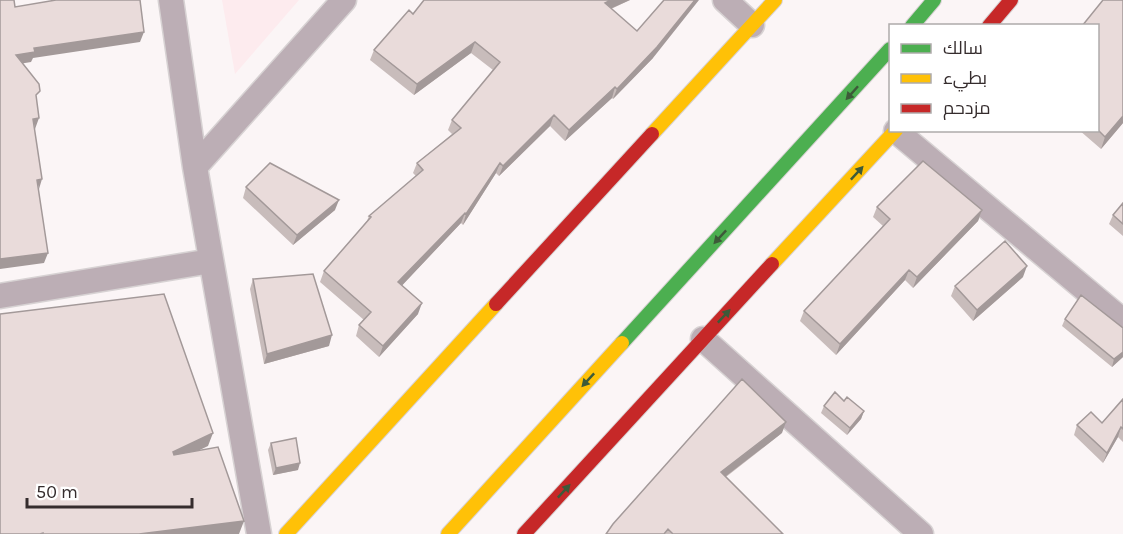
<svg xmlns="http://www.w3.org/2000/svg" width="1123" height="534" viewBox="0 0 1123 534" font-family="Karla,Cairo,sans-serif">
<rect width="100%" height="100%" fill="#fbf5f6"/>
<!-- built -->
<path fill="#fdebee" d="M222,0H299L235,74Z"/>
<g fill="none" stroke-linecap="round" stroke-linejoin="round">
<!-- street casing -->
<g stroke="#d7d2d3" stroke-width="27">
<path id="street" d="M171,0L195,167L259,534
M725,0L752,25
M896,131L1123,321
M195,167L344,0
M0,296L211,261
M703,339L921,534"/>
</g>
<!-- fast casing -->
<g stroke="#d7d2d3" stroke-width="16">
<path id="fast" d="M912,26L934,0
M622,343L890,49"/>
</g>
<!-- slow casing -->
<g stroke="#d7d2d3" stroke-width="16">
<path id="slow" d="M652,134L775,0
M772,264L896,130
M286,534L496,304
M448,534L622,343"/>
</g>
<!-- jam casing -->
<g stroke="#d7d2d3" stroke-width="16">
<path id="jam" d="M989,26L1011,0
M496,304L652,134
M524,534L772,264"/>
</g>
<!-- street -->
<use href="#street" stroke="#bcaeb5" stroke-width="24"/>
<!-- fast -->
<use href="#fast" stroke="#4caf50" stroke-width="14"/>
<!-- slow -->
<use href="#slow" stroke="#ffc107" stroke-width="14"/>
<!-- jam -->
<use href="#jam" stroke="#c62828" stroke-width="14"/>
</g>
<!-- wall -->
<path fill="#c8bcbb" d="M424,0H630L611,9L653,58L613,99L612,98L565,141L550,126L499,176L496,173L463,225L461,223L402,285L418,314L379,357L356,336L359,325L364,320L320,282L324,271L367,221L369,216L416,176L413,173L417,163L452,134L448,130L452,120L493,70L471,53L414,95L370,60L374,50L413,14Z
M1123,0V123L1101,149L1079,130H1098Z
M246,187L335,210L293,245L243,198Z
M1123,203V236L1109,224L1113,215Z
M877,207L982,210L978,221L913,288L905,280L836,355L800,321L804,311L883,226L873,217Z
M1023,277L973,321L951,296L955,286Z
M253,279L329,346L264,364L250,289Z
M1065,319L1123,328V357L1112,367L1062,326Z
M1123,399V442L1118,437L1103,463L1074,435L1077,425L1102,423Z
M844,401L864,411L861,419L847,435L821,413L824,406Z
M782,433L726,477L783,534H606Z
M271,443L298,470L273,475L268,450Z"/>
<!-- shaded-wall -->
<path fill="#a39999" d="M611,0H630L601,13L605,3Z
M695,0H699L653,58L613,99L617,89Z
M144,32L140,42L33,58L31,62L13,65L16,55L34,48Z
M475,42L471,53L414,95L417,84Z
M615,87L612,98L565,141L569,130Z
M554,115L550,126L499,176L503,166Z
M1123,116V123L1101,149L1105,137Z
M39,118L35,129L33,119Z
M500,163L496,173L463,225L466,214Z
M42,179L39,189L37,180Z
M339,200L335,210L293,245L297,235Z
M982,210L978,221L913,288L917,277Z
M465,213L461,223L395,293L398,282Z
M48,253L44,263L0,269V259Z
M1027,266L1023,277L973,321L977,310Z
M909,270L905,280L836,355L840,344Z
M422,303L418,314L379,357L383,346Z
M332,335L329,346L264,364L267,354Z
M1123,352V357L1112,367L1114,359Z
M864,411L861,419L847,435L850,428Z
M786,422L782,433L717,483L721,472Z
M1121,427L1118,437L1103,463L1107,453Z
M213,433L208,446L169,465L173,452Z
M300,463L298,470L273,475L276,468Z
M244,521L239,534H139Z"/>
<!-- building -->
<path fill="#e9dbda" stroke="#a39999" stroke-width="1.5" d="M0,0H14L15,7L56,0H140L144,32L34,48L35,52L16,55L39,84L40,91L36,95L39,118L33,119L42,179L37,180L48,253L0,259Z
M424,0H611L605,3L637,31L664,0H695L657,47L617,89L615,87L569,130L554,115L503,166L500,163L466,214L465,213L398,282L422,303L383,346L359,325L371,312L324,271L371,217L369,216L423,170L417,163L461,128L452,120L500,62L475,42L417,84L374,50L409,10L413,14Z
M1103,0H1123V116L1105,137L1098,130V26H1082Z
M923,161L982,210L917,277L909,270L840,344L804,311L890,219L877,207Z
M270,163L339,200L297,235L246,187Z
M1123,203V224L1113,215Z
M1005,241L1027,266L977,310L955,286Z
M313,274L332,335L267,354L253,279Z
M164,294L213,433L173,452L174,455L218,447L244,521L139,534H43V533L40,534H0V314Z
M1081,295L1123,328V352L1114,359L1065,319Z
M742,379L786,422L721,472L783,534H673L668,529L664,534H606L613,524Z
M835,392L844,401L847,397L864,411L850,428L824,406Z
M1123,399V429L1121,427L1107,453L1077,425L1091,412L1102,423Z
M296,438L300,463L276,468L271,443Z"/>
<!-- one-way arrows -->
<defs><path id="oneway-solid" d="M-6-.8H1V-3.2L6.5 0L1 3.2V.8H-6Z" transform="scale(1.5)"/></defs>
<g fill="#3d5a39">
<use href="#oneway-solid" transform="translate(852 93) rotate(132)"/>
<use href="#oneway-solid" transform="translate(857 173) rotate(-47)"/>
<use href="#oneway-solid" transform="translate(720 237) rotate(133)"/>
<use href="#oneway-solid" transform="translate(724 316) rotate(-47)"/>
<use href="#oneway-solid" transform="translate(588 380) rotate(133)"/>
<use href="#oneway-solid" transform="translate(564 491) rotate(-47)"/>
</g>
<!-- legend -->
<rect x="889" y="24" width="210" height="108" fill="#ffffff" stroke="#aeabab" stroke-width="1.5"/>
<rect x="901" y="44" width="30" height="9" fill="#4caf50" stroke="#aeabab" stroke-width="1.5"/>
<text x="943" y="54" font-size="18" fill="#352c2d">سالك</text>
<rect x="901" y="74" width="30" height="9" fill="#ffc107" stroke="#aeabab" stroke-width="1.5"/>
<text x="943" y="84" font-size="18" fill="#352c2d">بطيء</text>
<rect x="901" y="104" width="30" height="9" fill="#c62828" stroke="#aeabab" stroke-width="1.5"/>
<text x="943" y="114" font-size="18" fill="#352c2d">مزدحم</text>
<!-- scale -->
<path d="M27 498v9h165v-9" fill="none" stroke="#352c2d" stroke-width="3"/>
<text x="36" y="498" font-size="18" fill="#352c2d" stroke="#ffffff" stroke-width="4.5" paint-order="stroke">50 m</text>
</svg>
